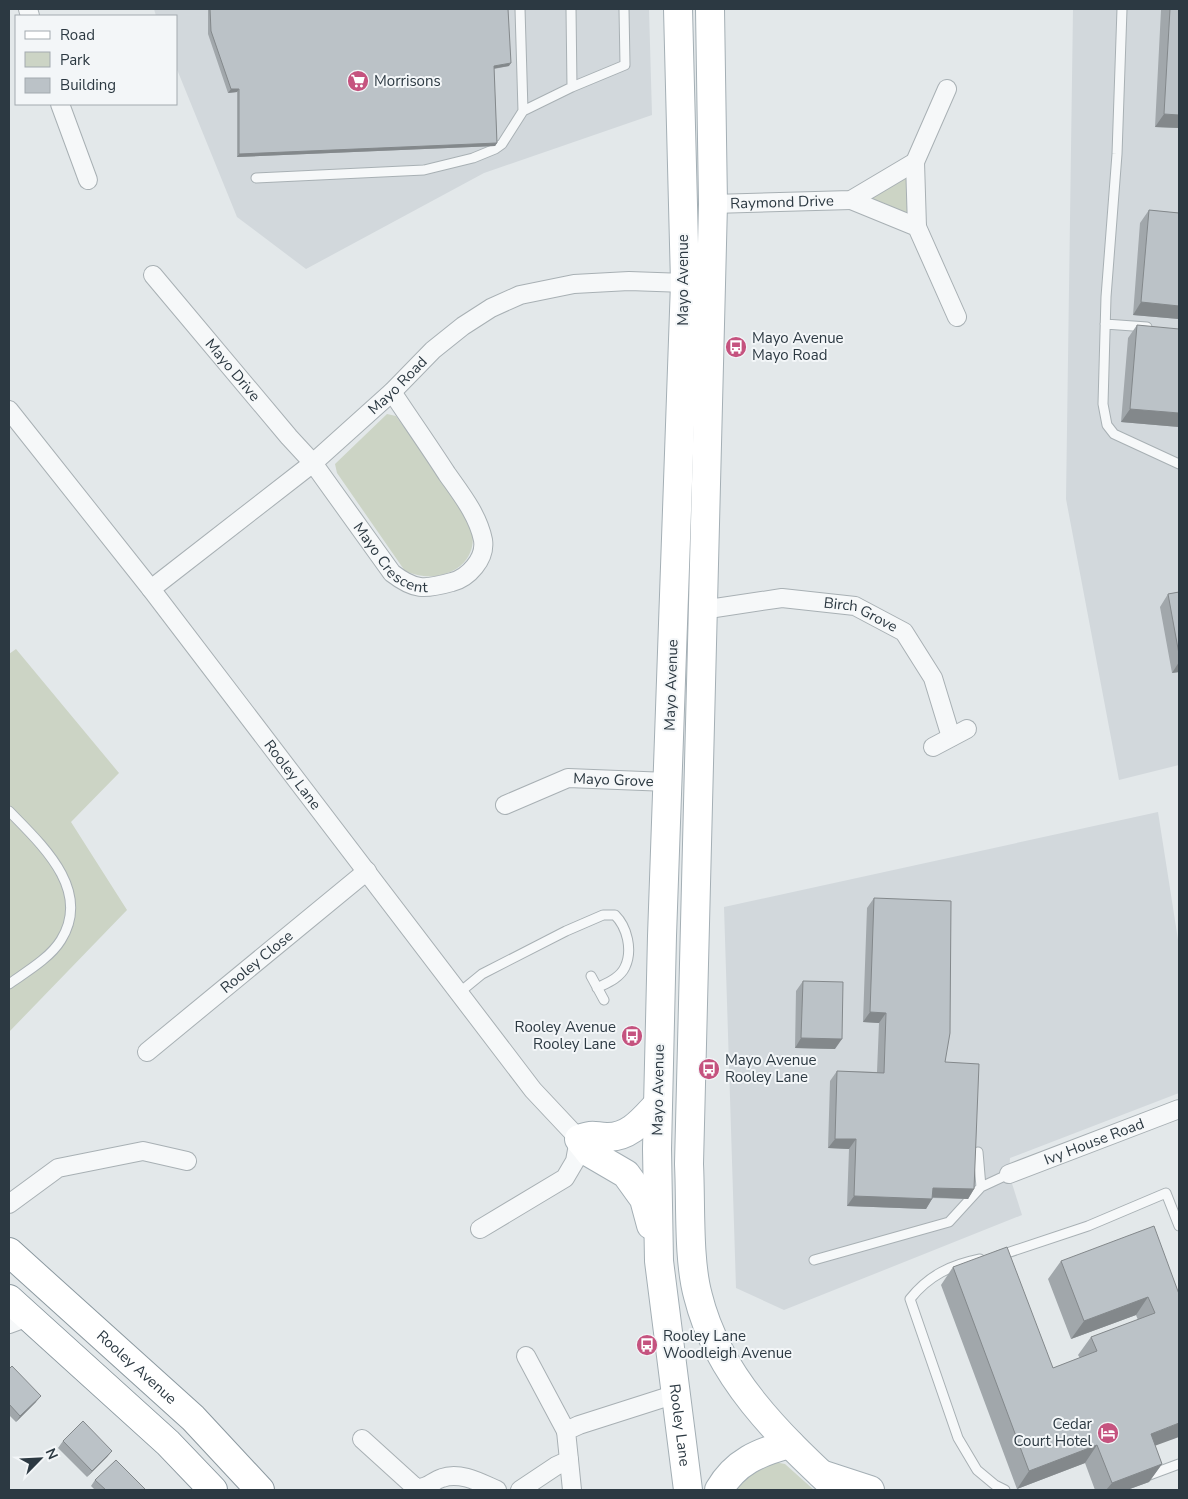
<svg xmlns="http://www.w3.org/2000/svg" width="1188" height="1499" viewBox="0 0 1188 1499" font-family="'Nunito Sans',sans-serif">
<rect width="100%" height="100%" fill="#e3e8ea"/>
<!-- built -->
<path fill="#d2d8dc" d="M154,9H649L652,115L484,173L306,269L237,217L176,67V16H156Z
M1073,9H1179V765L1119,780L1066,499Z
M1158,812L1179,946V1093L1010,1158L1009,1174L1022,1215L784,1310L736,1288L724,907Z"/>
<!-- green -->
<path fill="#ccd4c5" d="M910,169L912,219L863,198Z
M387,414L396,416C412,439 468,507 472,530C475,546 470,560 456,569C439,579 422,578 405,571L337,473L335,464Z
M16,649L119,773L71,822L127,910L9,1032V654Z
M769,1461L785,1464L814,1490H734L747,1475Z"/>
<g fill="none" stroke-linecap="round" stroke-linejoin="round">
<!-- service casing -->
<g stroke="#a8b0b4" stroke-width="11">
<path id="service" d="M571,9L572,87L625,65L624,9
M1122,9L1117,154L1106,297L1103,404L1107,425L1114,434L1179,464
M523,111L572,87
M256,178L424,170L473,158L495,149L502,144L523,111L520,9
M1105,324L1147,327
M9,811C42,845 92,890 61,940C50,958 26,972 9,984
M591,976L604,1000
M460,992L482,974L566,931L603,915H615C627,927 633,950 625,967C620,978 607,983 597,988
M978,1152L981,1187
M998,1256L1088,1226L1166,1193L1179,1226
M980,1259C951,1265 929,1275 910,1299L958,1438L977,1470L995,1485L1005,1490
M814,1260L949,1222L981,1187L1009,1174
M1144,1477L1179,1464"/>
</g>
<!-- minor casing -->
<g stroke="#a8b0b4" stroke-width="20">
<g id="minor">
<path d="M28,9L30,16"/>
<path d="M60,104L88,180"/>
<path d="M915,162L917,227"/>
<path d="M851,200L917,227L957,317"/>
<path id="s1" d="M713,204L851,200L915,162L947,89"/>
<path id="s2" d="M153,275L289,437L313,463L392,573C414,590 424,590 452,582C468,578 486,559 483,540C478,515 461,494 447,474C429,446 410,419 392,392"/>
<path id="s3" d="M9,410L151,589L533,1090L579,1139L575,1161L565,1178L480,1229"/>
<path id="s4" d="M151,589L313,463L392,392L433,350L463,326L491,308L520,295L574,284L629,281L685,283"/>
<path id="s5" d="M702,610L782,598L855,606L904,632L933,678L951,737"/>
<path d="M933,747L967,729"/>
<path id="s6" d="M505,805L568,778L668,782"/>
<path id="s7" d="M147,1052L367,871"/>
<path id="s8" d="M1009,1174L1179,1109"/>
<path d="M9,1204L58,1168L143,1151L187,1161"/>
<path d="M9,1324L28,1317"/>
<path d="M526,1356L566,1431"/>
<path d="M362,1439L416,1488C428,1489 432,1481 442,1478C460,1471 481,1483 497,1490"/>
<path d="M569,1460L572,1490"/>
<path d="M520,1490L556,1466L569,1460L566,1431L579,1425L676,1394"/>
</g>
</g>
<!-- primary casing -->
<g stroke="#a4afb5" stroke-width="30">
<g id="primary">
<path id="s9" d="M678,9L685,283L662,936L657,1149L659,1261L688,1490"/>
<path d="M710,9L713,204L689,1164C691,1203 688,1260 698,1296C718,1377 779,1435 838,1490"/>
<path d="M651,1225L644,1199L626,1174L590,1153L579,1139C594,1134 592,1136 606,1137C629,1138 643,1120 657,1105"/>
<path d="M821,1474L870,1490"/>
<path d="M719,1490C735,1462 759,1452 790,1444"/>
</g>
</g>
<!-- trunk casing -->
<g stroke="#8c99a0" stroke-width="30">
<g id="trunk">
<path id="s10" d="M9,1252L193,1418L260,1490"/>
<path d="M9,1299L168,1443L213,1490"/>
</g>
</g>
<!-- service -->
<use href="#service" stroke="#f6f8f9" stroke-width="9"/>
<!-- minor -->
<use href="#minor" stroke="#f6f8f9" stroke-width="18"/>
<!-- primary -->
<use href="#primary" stroke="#fff" stroke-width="28"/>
<!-- trunk -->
<use href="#trunk" stroke="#fff" stroke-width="28"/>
</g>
<!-- wall -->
<path fill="#a1a7ab" d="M208,9H508L509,66L494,69L497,143L495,146L237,157V92L228,93L208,34Z
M1162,9H1179V128L1155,127L1161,10Z
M1149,210L1179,213V319L1133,315L1140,223Z
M1137,325L1179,427L1121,422L1128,338Z
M1179,592V672L1172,673L1160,607L1168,594Z
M874,898L945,1062L974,1189L968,1199L932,1198V1199L926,1209L847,1206L849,1149L828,1148L830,1081L837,1071L877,1072L879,1023L863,1022L867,908Z
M803,981L835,1049L795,1048L796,991Z
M1061,1261L1179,1294L1155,1446L1162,1464L1149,1482L1127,1490H1095L1085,1463L1017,1489L941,1285L953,1267L1053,1368L1080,1358L1078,1355L1091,1337L1138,1320L1136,1315L1071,1339L1048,1279Z
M9,1369L36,1402L16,1422L9,1415Z
M63,1441L112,1451L107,1457L87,1477L58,1448Z
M95,1480L144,1490H95L91,1486Z"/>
<!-- shaded-wall -->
<path fill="#83888b" d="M511,63L509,66L491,69L494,66Z
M231,89H239L237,92L228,93Z
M1164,114L1179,115V128L1155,127Z
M497,143L495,146L237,157L239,154Z
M1141,302L1179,306V319L1133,315Z
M1130,409L1179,413V427L1121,422Z
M1179,662V672L1172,673Z
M870,1012L886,1013L879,1023L863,1022Z
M801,1038L842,1039L835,1049L795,1048Z
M835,1139H856L849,1149L828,1148Z
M933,1188L974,1189L968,1199L926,1197Z
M854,1196L932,1199L926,1209L847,1206Z
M1148,1297L1136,1315L1071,1339L1084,1321Z
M41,1396L36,1402L16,1422L20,1416Z
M1179,1423V1437L1138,1452L1151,1434Z
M1097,1445L1085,1463L1017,1489L1029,1471Z
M112,1451L107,1457L87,1477L92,1471Z
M1162,1464L1149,1482L1127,1490H1106L1112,1483Z"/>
<!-- building -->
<path fill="#bbc2c7" stroke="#83888b" d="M210,9H508L511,63L494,66L497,143L239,154V89H231L211,31Z
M1170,9H1179V115L1164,114Z
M1149,210L1179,213V306L1141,302Z
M1137,325L1179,329V413L1130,409Z
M1179,592V654L1168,594Z
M874,898L951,901L950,1033L945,1062L979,1064L974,1189L933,1188L932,1199L854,1196L856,1139H835L837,1071L884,1073L886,1013L870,1012Z
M803,981L843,982L842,1039L801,1038Z
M1154,1226L1179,1294V1423L1151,1434L1162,1464L1112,1483L1097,1445L1029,1471L953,1267L1007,1247L1053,1368L1097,1351L1091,1337L1155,1313L1148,1297L1084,1321L1061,1261Z
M12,1366L41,1396L20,1416L9,1404V1369Z
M83,1421L112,1451L92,1471L63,1441Z
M116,1460L145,1489L144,1490H106L95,1480Z"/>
<!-- icons -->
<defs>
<g id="supermarket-disc" transform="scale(1.125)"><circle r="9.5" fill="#c5537f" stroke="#f3f6f8"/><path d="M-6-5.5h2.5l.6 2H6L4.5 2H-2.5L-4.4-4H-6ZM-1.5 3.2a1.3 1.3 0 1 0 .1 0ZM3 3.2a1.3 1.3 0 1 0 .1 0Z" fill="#fff"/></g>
<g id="bus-disc" transform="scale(1.125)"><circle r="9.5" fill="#c5537f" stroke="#f3f6f8"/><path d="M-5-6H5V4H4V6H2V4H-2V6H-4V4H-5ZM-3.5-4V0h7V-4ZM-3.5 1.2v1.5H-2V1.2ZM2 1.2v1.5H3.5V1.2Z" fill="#fff"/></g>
<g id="hotel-disc" transform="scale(1.125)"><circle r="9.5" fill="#c5537f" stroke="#f3f6f8"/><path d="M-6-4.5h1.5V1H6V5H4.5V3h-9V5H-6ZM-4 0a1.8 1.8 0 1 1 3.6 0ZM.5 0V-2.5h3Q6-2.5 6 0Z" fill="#fff"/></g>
</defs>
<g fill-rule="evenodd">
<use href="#supermarket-disc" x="358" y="81"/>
<use href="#bus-disc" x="736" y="347"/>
<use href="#bus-disc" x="632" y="1036"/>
<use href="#bus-disc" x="709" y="1069"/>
<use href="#bus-disc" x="647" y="1345"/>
<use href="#hotel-disc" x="1108" y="1433"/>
</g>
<g text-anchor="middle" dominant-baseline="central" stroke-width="4" stroke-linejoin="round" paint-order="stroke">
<!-- poi labels -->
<g font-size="15" fill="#2c3942" stroke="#f3f6f8" text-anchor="start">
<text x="374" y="81">Morrisons</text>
<text x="752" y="338">Mayo Avenue<tspan x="752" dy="17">Mayo Road</tspan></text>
<text x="616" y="1027" text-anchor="end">Rooley Avenue<tspan x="616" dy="17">Rooley Lane</tspan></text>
<text x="725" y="1060">Mayo Avenue<tspan x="725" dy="17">Rooley Lane</tspan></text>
<text x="663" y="1336">Rooley Lane<tspan x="663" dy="17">Woodleigh Avenue</tspan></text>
<text x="1092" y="1424" text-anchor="end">Cedar<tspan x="1092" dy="17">Court Hotel</tspan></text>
</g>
<!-- street labels -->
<g font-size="15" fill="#2c3942" stroke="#f3f6f8">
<text stroke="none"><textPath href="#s1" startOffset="69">Raymond Drive</textPath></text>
<text transform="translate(683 280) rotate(-90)">Mayo Avenue</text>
<text stroke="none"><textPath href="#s2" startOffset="124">Mayo Drive</textPath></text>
<text stroke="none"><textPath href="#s4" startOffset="320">Mayo Road</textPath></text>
<text stroke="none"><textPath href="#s2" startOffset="372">Mayo Crescent</textPath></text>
<text stroke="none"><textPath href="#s5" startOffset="162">Birch Grove</textPath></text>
<text transform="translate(671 685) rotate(-88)">Mayo Avenue</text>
<text stroke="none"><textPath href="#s3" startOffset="462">Rooley Lane</textPath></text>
<text stroke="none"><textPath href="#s6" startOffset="114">Mayo Grove</textPath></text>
<text stroke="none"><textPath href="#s7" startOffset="142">Rooley Close</textPath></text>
<text transform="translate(658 1090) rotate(-89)">Mayo Avenue</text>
<text stroke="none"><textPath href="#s8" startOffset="91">Ivy House Road</textPath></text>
<text stroke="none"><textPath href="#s10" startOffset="172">Rooley Avenue</textPath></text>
<text stroke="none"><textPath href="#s9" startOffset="1418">Rooley Lane</textPath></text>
</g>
</g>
<!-- border -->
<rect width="1188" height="1499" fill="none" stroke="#2c3942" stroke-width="20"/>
<!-- legend -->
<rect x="15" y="15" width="162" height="90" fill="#f3f6f8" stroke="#a3aaaf"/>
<rect x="25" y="31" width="25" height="8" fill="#ffffff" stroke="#a3aaaf"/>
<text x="60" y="40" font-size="15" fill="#2c3942">Road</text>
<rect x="25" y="52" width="25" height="15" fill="#ccd4c5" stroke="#a3aaaf"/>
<text x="60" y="65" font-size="15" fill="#2c3942">Park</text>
<rect x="25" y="78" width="25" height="15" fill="#bbc2c7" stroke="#a3aaaf"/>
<text x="60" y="90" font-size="15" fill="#2c3942">Building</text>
<!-- north arrow -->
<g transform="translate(40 1459) rotate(66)" stroke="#f3f6f8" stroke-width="4" paint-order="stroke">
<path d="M0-4L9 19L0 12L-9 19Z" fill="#2c3942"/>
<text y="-8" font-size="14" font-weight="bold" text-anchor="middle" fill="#2c3942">N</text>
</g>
</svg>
